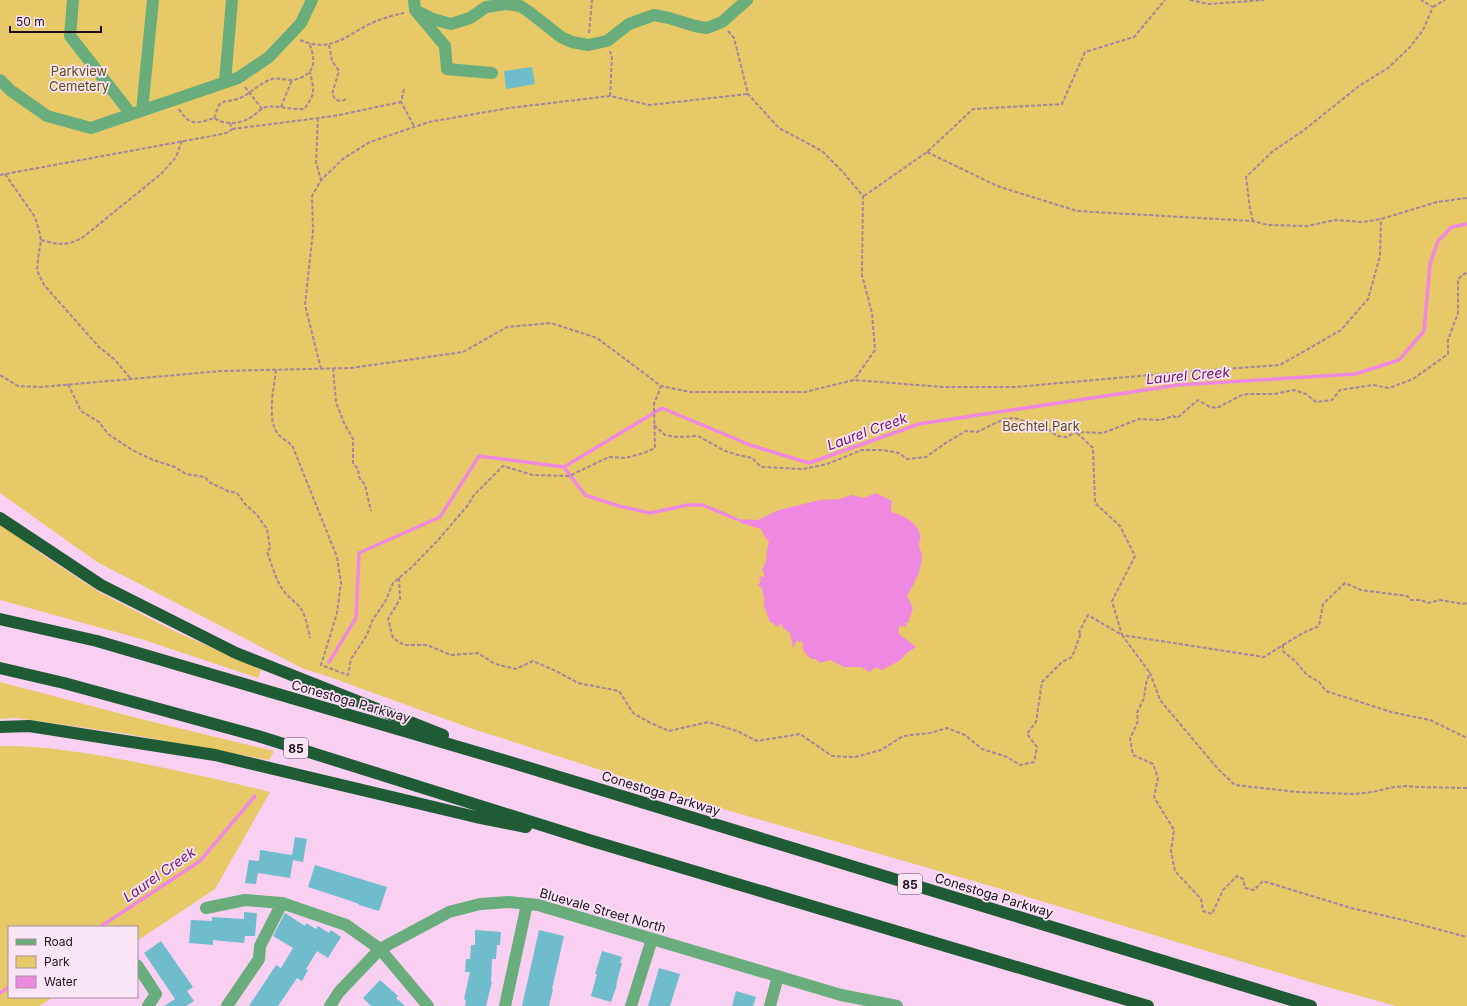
<svg xmlns="http://www.w3.org/2000/svg" width="1467" height="1006" viewBox="0 0 1467 1006" font-family="Inter,sans-serif">
<rect width="100%" height="100%" fill="#f9d0f2"/>
<!-- green -->
<path fill="#e7c968" d="M0,0H1467V1006H1396L1313,983L998,888L716,807L470,728L324,675L304,669L97,562L0,493Z
M0,523L40,553L101,593L172,630L261,670L258,678L141,639L0,600Z
M0,682L137,718L274,751L269,760L122,733L16,718L0,719Z
M0,746C37,745 73,751 109,757C163,767 217,779 270,792L215,889L137,941V927H9V997H53L40,1006H0Z"/>
<!-- water -->
<path fill="#ef88e1" d="M876,493L892,501L891,512C901,514 918,523 920,534C921,538 919,542 919,546C920,549 921,552 922,555C922,570 914,584 907,596L913,608L908,623H905L907,627L899,626V634L916,647L907,653L899,661L882,670L876,667L870,672L861,667H844L830,660L820,663L816,659H811C808,656 804,653 803,649C802,646 804,645 801,641L799,642L797,640L793,648L790,633L783,628L781,624L777,627L773,623L770,622L764,606V599L762,588L758,585L761,580L759,578L761,576L764,578V574L762,569C769,561 765,551 769,542L765,537L761,529L741,523L736,519L758,520L779,510L820,500L840,499L851,495L864,498Z"/>
<g fill="none" stroke-linecap="round" stroke-linejoin="round">
<!-- stream -->
<path stroke="#ef88e1" stroke-width="3.5" d="M564,467L585,495L619,506L650,513L688,505H703L736,519
M329,662L356,618L359,553L440,517L479,456L564,467L662,408L750,445L809,463L919,424L1178,385L1355,374L1399,360L1424,331L1430,264L1438,241L1452,227L1467,224
M100,927L200,861L255,796
M0,993L9,987"/>
</g>
<!-- building -->
<path fill="#6fbccc" d="M532,67L535,84L506,89L504,71Z
M295,837L307,839L303,862L293,860L290,878L258,873L256,884L245,883L249,860L259,861L260,850L292,855Z
M315,865L387,887L379,911L359,905V904L348,900L308,887Z
M244,912L257,913L255,936H245L244,943L213,940V945L189,943L191,920L212,921V917L244,919Z
M285,913L305,926L306,923L316,929L318,926L329,933L331,930L341,937L328,958L317,951L306,969L308,970L302,981L297,978L278,1006H249L276,965L281,968L293,948L273,936Z
M475,930L501,932L500,945H497L496,959H492L491,982H492L486,1006H465L466,1000L464,999L470,972H465L466,959H470L471,945H475Z
M539,930L564,936L552,989H553L549,1006H522Z
M161,941L193,987L187,991L194,1001L186,1006H164L175,999L144,953Z
M602,951L622,957L620,963H622L616,985H617L611,1002L591,996L597,974H595Z
M659,968L680,974L670,1006H648Z
M380,980L398,996L396,998L405,1006H371L363,998Z
M736,991L756,997L753,1006H732Z"/>
<g fill="none" stroke-linecap="round" stroke-linejoin="round">
<!-- path -->
<path stroke="#a4849f" stroke-width="2" stroke-dasharray="4 2" stroke-linecap="butt" d="M1190,0L1209,4L1264,0
M1433,7L1445,0
M728,31L734,38L748,94L779,128L822,151L843,172L863,196L862,275L872,313L875,350L854,380
M589,33L592,0
M300,40C332,54 347,34 374,22C384,18 394,15 404,13
M329,45L332,61L339,71L332,94L336,100L342,101L346,99
M245,87L262,109
M404,89L401,102L414,126
M610,96L612,58L610,51
M281,107L292,80
M179,109C189,126 197,124 214,118C227,126 241,124 253,116C257,113 261,108 266,107C279,105 291,110 304,109C316,94 314,90 310,72
M214,118C216,114 217,107 220,104C226,100 231,101 237,99C250,95 259,83 272,79C279,77 286,81 293,80C315,76 317,61 309,43
M318,118L316,162L321,180
M232,129L334,116L401,102
M927,152L997,186L1077,211L1253,221L1268,225L1307,226L1335,220L1363,222L1381,219L1437,202L1467,198
M5,174L35,217L39,230L41,240L38,259L37,270L44,285L99,347L115,360L131,379
M0,175L222,134L229,132L232,129L230,123
M864,196L927,152L973,109L1062,104L1085,52L1134,37L1165,0
M1253,221L1250,209L1246,177L1273,151L1303,131L1359,86L1388,68L1410,47L1423,30L1433,7L1421,0
M41,240C59,245 65,246 82,238L161,174L176,157L182,141
M333,368L336,402L344,423L353,439V463L358,469L359,477L365,485L371,511
M321,369L305,305L313,231L312,196L321,180L344,158L370,142L429,122L509,108L610,96L649,105L748,94
M276,370C274,388 266,421 279,435C283,439 288,442 292,445L337,557L341,583L337,613L321,665L348,675L351,659L367,635L372,621L386,600L393,583L412,567L439,539L468,505L474,495L503,466L533,475L569,476L609,457L625,458L644,453L655,448L654,404L661,386
M0,375L18,386L41,387L221,371L351,368L463,352L507,327L551,323L597,338L661,386L690,392H805L854,380L943,387H1015L1196,371L1280,365L1341,330L1368,299L1380,256L1381,219
M68,384L81,411L99,422L108,434L132,450L153,460L175,467L186,474L205,477L209,482L228,491L237,493L245,504L257,515L267,529L270,548L267,552C272,564 275,579 283,590C287,596 293,600 298,605C305,611 308,629 310,638
M654,425L665,435L677,437L698,436L725,451L738,455L752,458L761,467L803,469L827,464L862,450H883L899,453L907,459L926,457L947,442L966,431L977,432L1004,419L1015,418L1030,423L1038,429L1047,428L1057,436L1067,437L1076,432L1103,433L1139,419L1161,420L1173,416L1177,418L1198,400L1210,407L1217,408L1240,396L1247,394H1274L1294,390L1306,394L1316,402L1332,400L1340,390L1373,385L1389,388L1413,379L1448,354V340L1458,313V279L1467,272
M1077,433L1093,448L1095,503L1120,526L1135,556L1112,601L1122,635L1264,657L1283,645V651L1295,661L1307,675L1319,682L1326,691L1391,712L1430,720L1467,738
M399,578L400,599L388,619L393,638L404,645H427L451,655L478,653L495,664L516,669L533,661L556,671L578,683L619,691L633,713L649,722L669,731L708,722L737,731L757,741L800,734L832,756L855,757L881,750L903,736L930,733L947,728L965,735L982,749L1007,757L1020,765L1034,762L1037,747L1027,734L1036,722L1042,682L1062,662L1072,657L1081,633L1079,632L1088,615L1122,635L1150,673
M1283,645L1303,633L1319,626L1323,604L1345,583L1361,590L1407,596L1411,600H1421L1428,603L1440,600L1463,604L1467,603
M1467,788L1419,787L1406,786L1394,787L1372,792L1354,794L1297,792L1235,785L1218,769L1160,700L1150,673L1146,683L1144,698L1137,713L1138,721L1130,739L1133,755L1153,764L1158,778L1154,797L1174,830L1171,851L1175,871L1201,899L1203,911L1212,914L1223,890L1237,876L1243,879L1245,888L1254,890L1263,881L1351,908L1403,920L1467,937"/>
<!-- minor -->
<path stroke="#68ad7b" stroke-width="12" d="M73,0L70,36L131,114
M414,0L415,10L445,46L447,69L492,73
M415,10L433,19L451,24L470,18L486,7L506,4L520,6L528,11L561,37L572,42L588,45L607,41L629,24L654,15L669,18L695,26L707,28L722,22L747,0
M0,80L10,90L47,116L91,128L238,78L269,57L301,23L312,0
M225,82L232,0
M142,111L153,0
M206,908L245,900L282,903L346,925L380,949L428,1006
M137,965L156,994L148,1006
M227,1006L259,959L260,946L282,903
M330,1006L339,992L380,949L449,912L480,904L509,902L538,905L841,995L897,1006
M505,1006L527,904
M631,1006L652,939
M770,1006L778,976"/>
<!-- highway -->
<path stroke="#1f5c35" stroke-width="12" d="M0,518L101,585L236,653L443,735
M0,619L97,641L510,762L1311,1006
M0,668L64,683L258,736L589,840L1148,1006
M0,727L29,726L215,755L476,817L526,827"/>
</g>
<g text-anchor="middle" dominant-baseline="central" stroke-width="3.5" stroke-linejoin="round" paint-order="stroke">
<!-- shield labels -->
<g fill="#fae5f6" stroke="#614e5e" stroke-width="1">
<rect x="284" y="738" width="24" height="20" rx="3"/>
<rect x="898" y="874" width="24" height="20" rx="3"/>
</g>
<g font-size="12" font-weight="bold" fill="#1f0d1d">
<text x="296" y="748">85</text>
<text x="910" y="884">85</text>
</g>
<!-- park labels -->
<g font-size="13" fill="#5d4c10" stroke="#fae5f6">
<text x="79" y="71">Parkview<tspan x="79" dy="15">Cemetery</tspan></text>
<text x="1041" y="426">Bechtel Park</text>
</g>
<!-- street labels -->
<g font-size="13" fill="#1f0d1d" stroke="#fae5f6">
<text transform="translate(351 701) rotate(16)">Conestoga Parkway</text>
<text transform="translate(661 793) rotate(17)">Conestoga Parkway</text>
<text transform="translate(994 895) rotate(17)">Conestoga Parkway</text>
<text transform="translate(603 910) rotate(16)">Bluevale Street North</text>
</g>
<!-- water labels -->
<g font-size="14" font-style="italic" fill="#6f1368" stroke="#fae5f6">
<text transform="translate(1188 375) rotate(-5)">Laurel Creek</text>
<text transform="translate(867 431) rotate(-20)">Laurel Creek</text>
<text transform="translate(159 874) rotate(-35)">Laurel Creek</text>
</g>
</g>
<!-- legend -->
<rect x="8" y="926" width="130" height="72" fill="#fae5f6" stroke="#a28f9f"/>
<rect x="16" y="939" width="20" height="6" fill="#68ad7b" stroke="#a28f9f"/>
<text x="44" y="946" font-size="12" fill="#1f0d1d">Road</text>
<rect x="16" y="956" width="20" height="12" fill="#e7c968" stroke="#a28f9f"/>
<text x="44" y="966" font-size="12" fill="#1f0d1d">Park</text>
<rect x="16" y="976" width="20" height="12" fill="#ef88e1" stroke="#a28f9f"/>
<text x="44" y="986" font-size="12" fill="#1f0d1d">Water</text>
<!-- scale -->
<path d="M10 26v6h91v-6" fill="none" stroke="#1f0d1d" stroke-width="2"/>
<text x="16" y="26" font-size="12" fill="#1f0d1d" stroke="#fae5f6" stroke-width="3" paint-order="stroke">50 m</text>
</svg>
